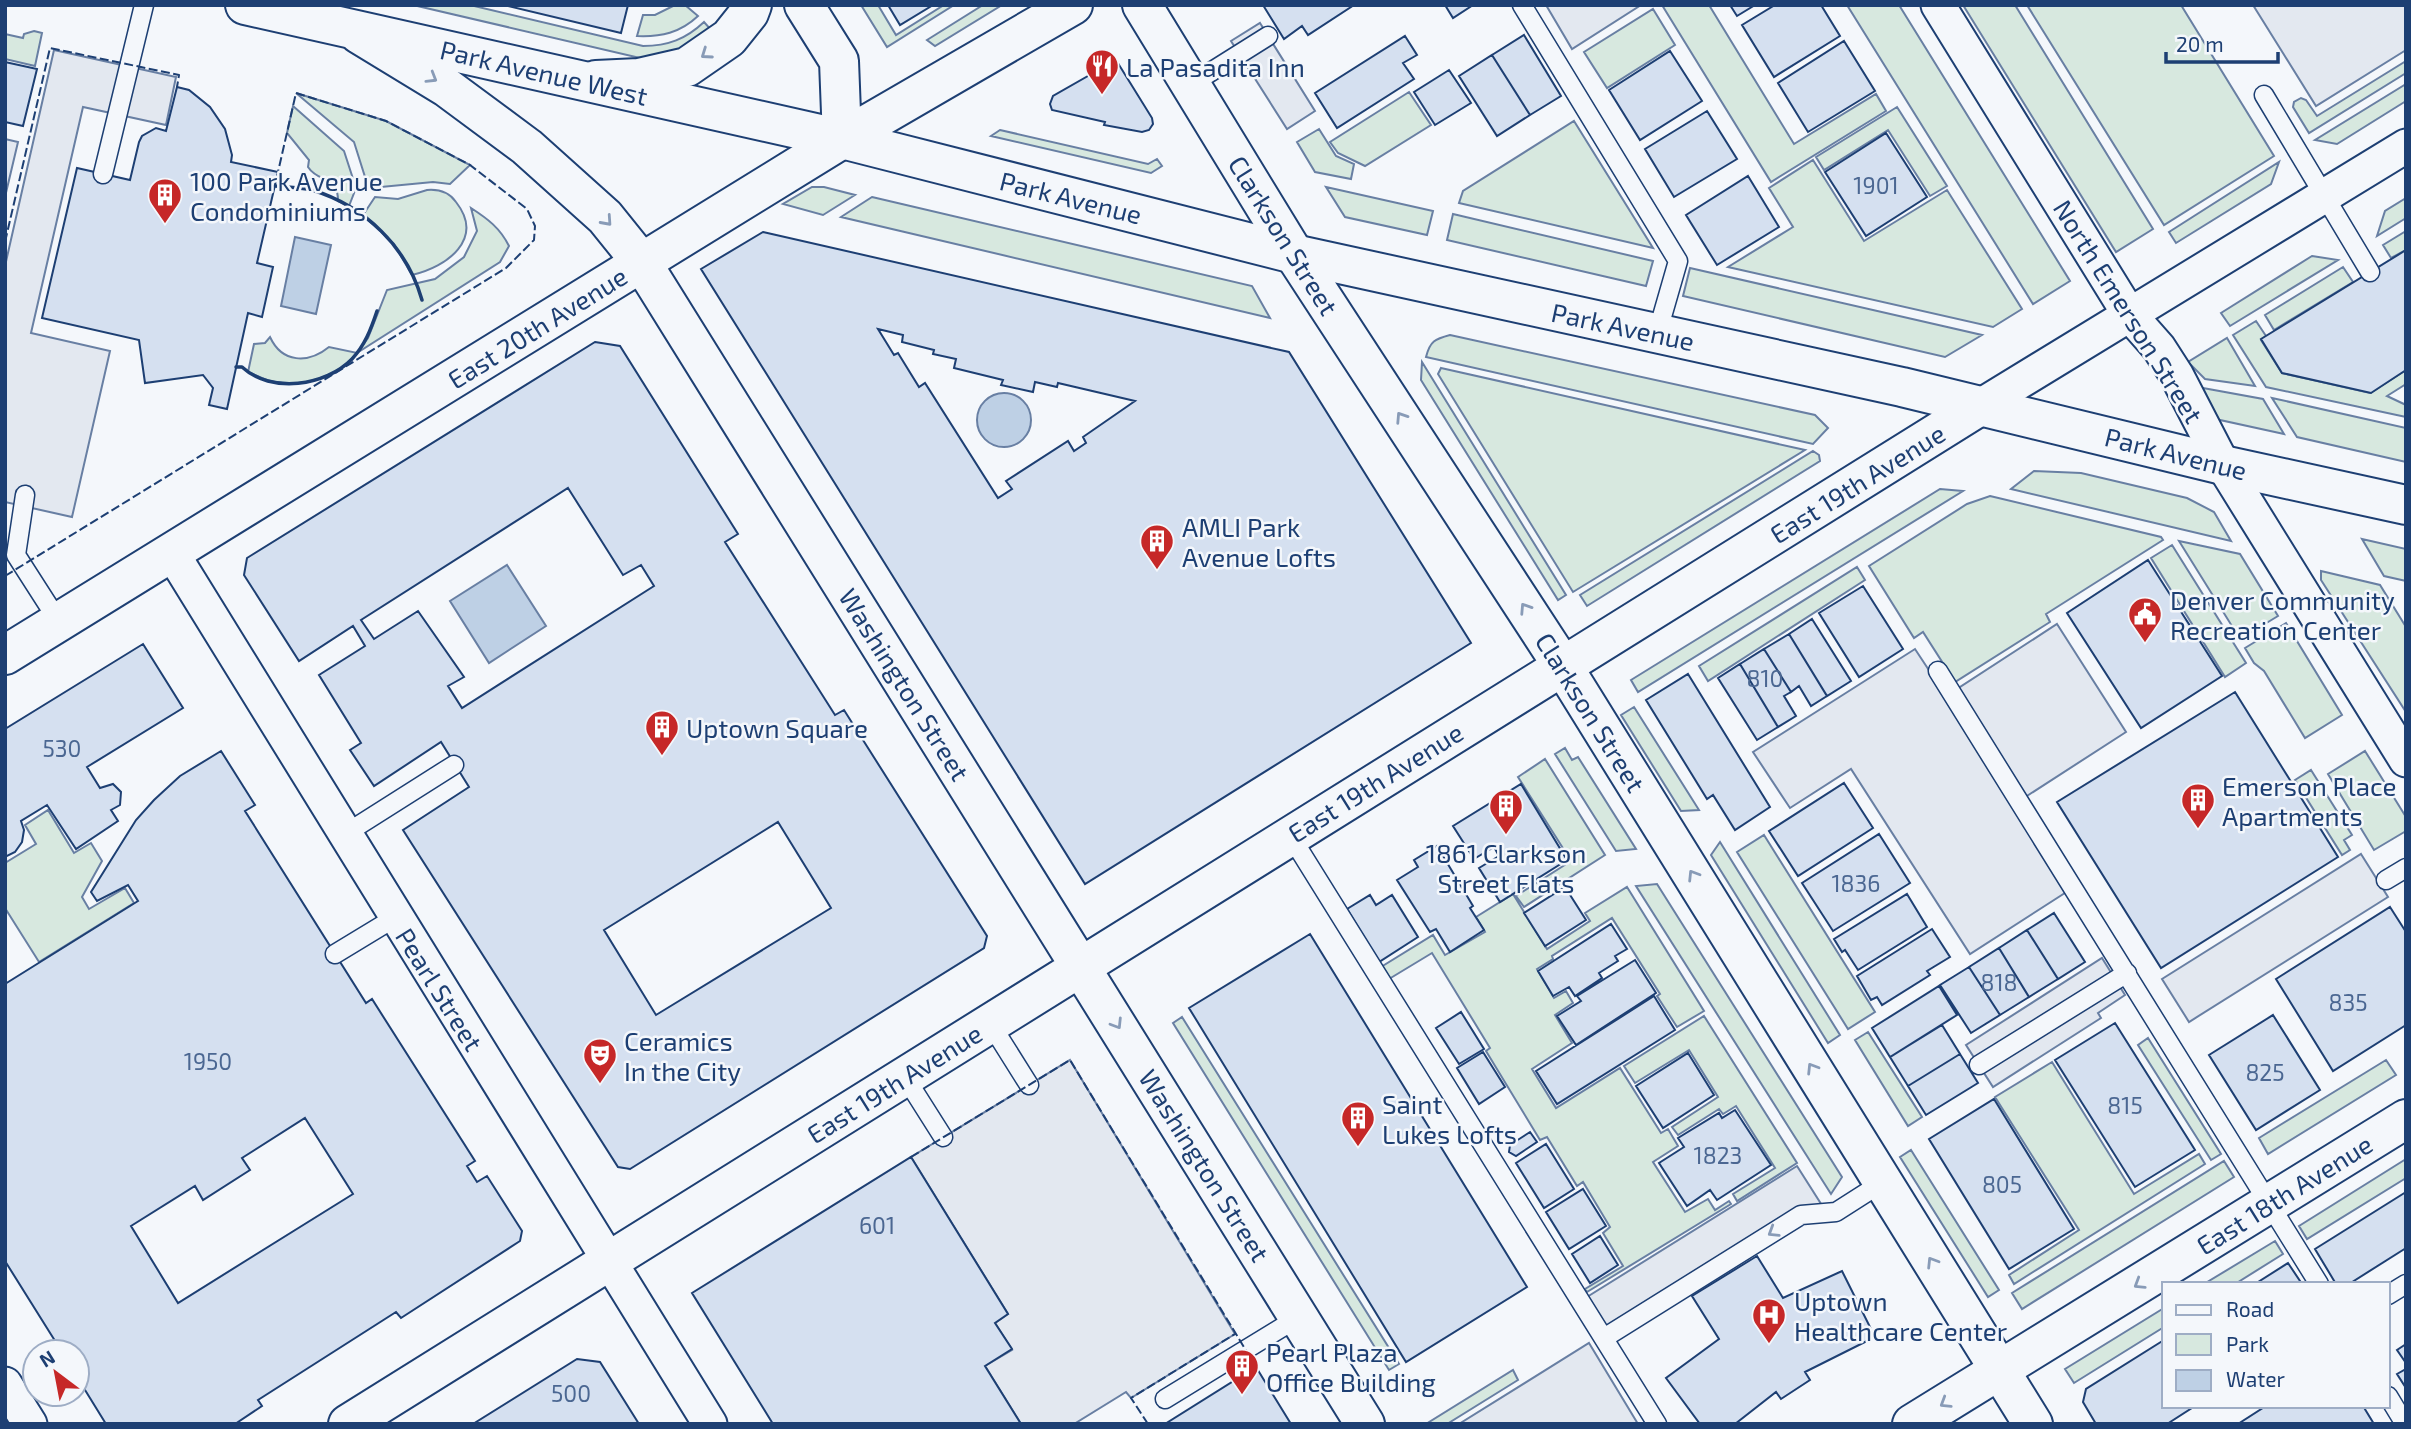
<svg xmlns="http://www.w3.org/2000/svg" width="2411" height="1429" viewBox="0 0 2411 1429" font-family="'Exo 2',sans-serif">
<rect width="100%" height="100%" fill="#f4f7fb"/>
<!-- green -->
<path fill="#d7e8df" stroke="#687fa3" stroke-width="2" d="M413,5H470L643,46C668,46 686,39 704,22L713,32C691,49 668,58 640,58Z
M675,5H685L698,16C680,33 661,37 637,36L643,15H655Z
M861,5H878L896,35L944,5H954L887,47Z
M983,5H1002L935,46L927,40Z
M1662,5H1709L1794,144L1876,94L1886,111L1771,182Z
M1847,5H1899L2070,281L2033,304Z
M1963,5H2015L2153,229L2116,252Z
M2027,5H2181L2274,156L2164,225Z
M1653,9L1675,45L1607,88L1584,52Z
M34,31L42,33L35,66L5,59V34L23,38L24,34Z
M2406,61V73L2309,133L2293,107L2294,102L2301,98L2306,100L2317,116Z
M2406,84V101L2337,144L2315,140Z
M1409,92L1431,125L1365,166L1338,153L1330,142Z
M296,93L386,121L470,165L450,184L433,182L381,187L366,180L354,142Z
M293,106L344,151L356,188L349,206L338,201C338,174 319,184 308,167L309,160L287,133Z
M1897,107L1947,186L1930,196L1888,130L1824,170L1816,157Z
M1574,121L1653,248L1459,203L1463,191Z
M1319,129L1336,156L1354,164L1351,179L1315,172L1297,142Z
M1000,130L1148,164L1157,159L1162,166L1151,173L991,136Z
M1813,160L1864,241L1947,190L2022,309L1993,327L1728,267L1793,227L1769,188Z
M2279,162L2271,184L2176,243L2169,232Z
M812,187H824L855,195L823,215L783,204Z
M1326,187L1433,211L1427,235L1345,217Z
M427,190C439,189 449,192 456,202C485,239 447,267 412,275L394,244L363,215L375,197L398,199Z
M872,197L1252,286L1270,318L841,217Z
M2406,198V218L2377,236L2385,211Z
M471,208C488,219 500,228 509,246L500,262L357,353C338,377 304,387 275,382C266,381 256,375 248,372L254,344L265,343L270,337C282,363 308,364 329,347L357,353L368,338L387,290L435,279L464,257L477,231Z
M1453,214L1653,261L1646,286L1447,240Z
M2406,231V250L2391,258L2383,245Z
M2312,256L2338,260L2230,326L2221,313Z
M2343,267L2353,282L2274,330L2265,315Z
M1690,268L1982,335L1945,357L1683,296Z
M2256,321L2266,336L2261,340L2282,373L2370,393L2406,370V384L2387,396L2406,405V417L2266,387L2233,335Z
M1450,335L1815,415L1828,428L1813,444L1426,357C1430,341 1435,339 1450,335Z
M2227,338L2255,386L2205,379L2188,362Z
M1422,362L1566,595L1558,600L1421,380Z
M1441,368L1805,450L1573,592L1438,374Z
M2192,386L2263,399L2284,434L2211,418Z
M2272,398L2406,428V462L2297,437Z
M1813,451L1819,455L1820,461L1587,606L1580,595Z
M2034,471L2081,473L2187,498L2214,512L2231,541L2011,489Z
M1940,489L1963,491L1638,692L1631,680Z
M1990,496L2161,537L2163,540L2046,614L2050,622L1955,682L1923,632L1914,638L1869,566L1967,504Z
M2362,539L2406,549V581L2384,576Z
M2179,541L2240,554L2278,616L2240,639Z
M2172,545L2246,663L2225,677L2151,558Z
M1857,567L1865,580L1708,681L1699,666Z
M2321,571L2380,585L2406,627V712L2321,580Z
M2286,623L2342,715L2305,738L2264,671L2254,663L2245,648Z
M1634,707L1699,810L1681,811L1621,715Z
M1565,748L1572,760L1578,757L1636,849L1616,851L1555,754Z
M2365,751L2406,817V831L2374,850L2328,774Z
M1545,759L1605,855L1524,907L1516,896L1571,861L1518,777Z
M2311,770L2352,835L2344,840L2350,850L2342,855L2295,780Z
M48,810L74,853L91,843L102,861L82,897L89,909L125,888L134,903L39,962L5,908V863L36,844L25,825Z
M1764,835L1875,1012L1848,1029L1737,852Z
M1720,842L1840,1035L1828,1043L1711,855Z
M1657,884L1842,1177L1831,1194L1636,886Z
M1627,887L1704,1011L1677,1027L1657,996L1660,994L1612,918L1552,956L1553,959L1537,969L1554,998L1566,991L1573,1003L1555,1015L1572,1043L1532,1069L1556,1108L1620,1068L1661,1133L1668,1129L1678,1146L1653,1162L1685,1212L1708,1199L1715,1210L1729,1201L1731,1204L1587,1292L1585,1289L1623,1266L1603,1233L1610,1227L1583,1182L1577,1186L1547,1137L1540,1140L1486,1051L1490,1048L1432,953L1389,979L1381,967L1433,935L1445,955L1485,932L1476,917L1513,894L1547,949L1590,921L1585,913Z
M1704,1016L1797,1163L1737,1201L1733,1194L1775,1168L1736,1106L1723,1114L1719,1109L1678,1135L1672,1127L1718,1097L1689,1050L1635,1083L1624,1066Z
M1182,1017L1399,1364L1389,1370L1173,1023Z
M1868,1032L1922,1117L1908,1126L1855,1040Z
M2148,1038L2221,1154L2211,1160L2138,1045Z
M2386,1060L2396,1075L2268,1154L2259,1138Z
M2052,1062L2134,1194L2199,1154L2205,1164L2014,1284L2009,1275L2079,1230L1995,1097Z
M1911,1150L1999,1290L1988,1297L1900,1157Z
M2406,1159V1178L2307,1239L2299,1226Z
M2224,1161L2234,1177L2022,1309L2012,1293Z
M2275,1241L2283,1254L2235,1284H2204Z
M2164,1308V1327L2074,1383L2065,1369Z
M1513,1370L1518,1380L1447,1424H1426Z"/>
<!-- parking -->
<path fill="#e3e8f0" stroke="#687fa3" stroke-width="2" d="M1546,5H1641L1572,49Z
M2253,5H2406V50L2316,106Z
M1260,23L1315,111L1287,129L1231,41Z
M54,50L176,77L166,125L83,107L31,333L110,351L72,517L5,502V266Z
M5,139L18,142L5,197Z
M2057,624L2126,732L2013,805L2068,891L1970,954L1851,769L1790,808L1753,752L1915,649L1946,696Z
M2361,854L2388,897L2189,1022L2162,979Z
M2102,958L2125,995L2098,1013L2101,1018L1993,1087L1966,1045Z
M1070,1060L1235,1334L1131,1398L1126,1392L1074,1424H1021L985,1366L1012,1350L995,1323L1008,1314L911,1157Z
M1797,1166L1823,1207L1612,1337L1587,1297Z
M1589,1343L1638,1424H1459Z"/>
<!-- water -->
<path fill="#bed0e5" stroke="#687fa3" stroke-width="2" d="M295,237L331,245L316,314L281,306Z
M977 420a27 27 0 1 1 54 0a27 27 0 1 1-54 0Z
M507,565L546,626L489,663L450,601Z"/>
<!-- building -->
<path fill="#d5e0f0" stroke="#1d3f73" stroke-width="2" fill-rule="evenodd" d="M504,5H628L621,33Z
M888,5H933L900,25Z
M1263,5H1354L1308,35L1302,26L1284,39Z
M1445,5H1473L1453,18Z
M1730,5H1755L1737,16Z
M1775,5H1821L1840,36L1774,77L1742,25Z
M1524,35L1561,96L1530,115L1492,55Z
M1405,36L1417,55L1403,63L1414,79L1337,128L1315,93Z
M1844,41L1875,91L1808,132L1778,83Z
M1670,51L1702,101L1640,140L1609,90Z
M1492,55L1530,115L1497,136L1459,76Z
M1116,60L1152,118L1153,124L1149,130L1142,132L1104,125L1105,122L1052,110L1050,104L1053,96Z
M5,62L37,69L23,126L5,122Z
M1449,70L1471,103L1435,125L1414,92Z
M177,87L189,90L210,107L225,129L232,155L231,162L278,172L257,263L273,267L262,317L248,313L227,409L209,405L213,388L203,375L145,383L139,340L42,318L77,168L130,180L139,142L142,136L156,128L166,131Z
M1707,111L1737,159L1674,197L1645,149Z
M1886,133L1927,197L1866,236L1825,172Z
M1748,176L1779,227L1717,265L1686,215Z
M763,232L1289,352L1471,643L1085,884L701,269ZM878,329L903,335L902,342L934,350L933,354L956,359L954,368L1003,380L1001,385L1033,392L1035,382L1057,387L1058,383L1135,401L1083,437L1086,443L1074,451L1068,441L1006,481L1012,489L998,498L925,383L919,387L898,353L894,355Z
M2406,250V370L2371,393L2282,373L2261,339Z
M595,342L620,346L738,534L725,542L835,715L844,710L987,936L984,948L630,1169L618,1167L403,830L469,787L441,742L374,786L350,750L361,743L319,675L365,646L353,626L299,661L244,575L247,558ZM568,488L623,575L641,565L654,586L462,708L448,686L464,677L418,611L374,639L361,620ZM778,822L831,908L656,1015L604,930Z
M2148,560L2222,676L2141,728L2067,613Z
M1863,586L1903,649L1859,677L1819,613Z
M1812,619L1851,681L1827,696L1789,634Z
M1789,634L1827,696L1811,706L1799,686L1791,692L1764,649Z
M143,644L183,708L87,767L100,788L113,784L121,792L120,805L111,810L118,821L76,849L47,805L21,821L24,830L22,842L15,852L5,857V729Z
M1764,649L1791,692L1784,696L1796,716L1778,727L1740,664Z
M1740,664L1778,727L1757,740L1718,678Z
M1688,674L1770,807L1735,830L1713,795L1707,799L1646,700Z
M2235,692L2338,857L2161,968L2057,802Z
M221,751L255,805L245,811L366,1003L372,999L475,1161L467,1166L477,1182L487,1176L522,1231L520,1241L401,1318L396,1312L258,1400L262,1406L235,1424H106L77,1377V1352H62L5,1261V984L138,901L128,885L97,901L91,892L136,820L154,800L180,776ZM305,1118L353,1194L178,1303L131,1226L195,1186L203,1200L250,1170L242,1158Z
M1844,783L1873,828L1798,876L1769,831Z
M1521,784L1567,860L1500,902L1479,868L1499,856L1494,847L1474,859L1453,826Z
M1879,834L1910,883L1833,931L1802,883Z
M1437,846L1473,906L1470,908L1484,930L1450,952L1436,929L1430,932L1397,880L1418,867L1414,860Z
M1565,887L1586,920L1545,946L1524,913Z
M1907,894L1927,927L1858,970L1845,950L1842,952L1834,939Z
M1370,895L1376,905L1392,895L1418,937L1379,962L1347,909Z
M2390,907L2406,932V1025L2333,1071L2276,979Z
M2054,913L2085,962L2058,979L2027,930Z
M1611,924L1627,949L1615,956L1618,961L1599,973L1602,978L1575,996L1569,987L1553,996L1538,971Z
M1932,929L1950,957L1927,971L1930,975L1882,1005L1877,997L1871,1000L1857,976Z
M2027,930L2058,979L2029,997L1999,948Z
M1310,934L1527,1287L1406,1362L1189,1008Z
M1999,948L2029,997L2000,1015L1969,967Z
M1635,960L1656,993L1576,1045L1557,1016L1581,1001L1577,996Z
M1969,967L2000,1015L1971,1033L1940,985Z
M1939,986L1957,1015L1890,1057L1872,1028Z
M1654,996L1675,1030L1557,1104L1536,1071Z
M1461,1012L1484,1049L1459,1064L1436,1028Z
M2273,1015L2320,1090L2256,1130L2209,1055Z
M2115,1023L2195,1150L2135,1187L2055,1060Z
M1942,1025L1960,1054L1908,1086L1890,1057Z
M1483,1052L1505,1087L1479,1104L1457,1068Z
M1688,1053L1714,1095L1663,1128L1636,1086Z
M1960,1054L1978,1083L1926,1115L1908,1086Z
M1994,1099L2074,1229L2009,1269L1929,1139Z
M1735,1110L1771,1165L1717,1200L1710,1190L1687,1206L1659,1163L1684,1147L1678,1138L1719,1113L1722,1118Z
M1530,1132L1537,1142L1516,1156L1509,1152L1510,1145Z
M1546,1144L1574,1189L1544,1208L1516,1163Z
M911,1157L1008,1314L995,1323L1012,1349L985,1366L1021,1424H773L692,1293Z
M1583,1189L1606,1226L1569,1249L1546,1212Z
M2406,1192V1248L2349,1284H2336L2315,1249Z
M1600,1236L1618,1265L1590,1283L1572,1254Z
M1757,1256L1783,1298L1842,1271L1875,1337L1805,1372L1810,1380L1781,1399L1776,1392L1735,1424H1700L1666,1378L1719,1339L1692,1296Z
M2288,1263L2302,1284H2255Z
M2164,1340V1406H2195L2167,1424H2096L2083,1402L2086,1389Z
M2406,1344V1363L2397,1350Z
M577,1359L600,1362L639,1424H473Z
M1256,1367L1291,1424H1165Z
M2406,1369V1388L2397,1374Z
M2266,1406H2363L2374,1424H2238Z"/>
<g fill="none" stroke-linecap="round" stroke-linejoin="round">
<!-- service casing -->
<g stroke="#1d3f73" stroke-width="21">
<path id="service" d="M1522,5L1678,261L1657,334
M1190,85L1268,36
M2264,95L2370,272
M103,174L144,5
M25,495L16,555L59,622
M1938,671L2319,1284
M345,834L454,765
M1290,835L1657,1424
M2386,880L2406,868
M335,954L396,917
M990,1023L1029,1085
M1979,1065L2127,973
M905,1077L943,1137
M2388,1295L2406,1284
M1604,1338L1801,1215L1836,1212L1883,1182
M2388,1396L2405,1424
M1165,1399L1299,1317"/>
</g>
<!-- minor casing -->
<g stroke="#1d3f73" stroke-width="37">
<path id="minor" d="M1938,5L2129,314L2159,348L2177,376L2223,465L2406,760
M1980,406L2406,146
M172,553L710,1424
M5,1384L30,1424"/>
</g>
<!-- tertiary casing -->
<g stroke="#1d3f73" stroke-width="42">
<path id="tertiary" d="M804,5L839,61L842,139
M1142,5L1294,254L1562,665L2033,1424
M359,34L446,87L527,147L605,217L642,263L1365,1424
M596,80L639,78L687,67L729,38L749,13L752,5
M5,655L842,139L1073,5
M348,1424L1980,406"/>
</g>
<!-- secondary casing -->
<g stroke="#1d3f73" stroke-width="42">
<path id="secondary" d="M245,5L842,139L1294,254L1902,387L2223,465L2406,505
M1912,1424L2406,1119"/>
</g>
<!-- service -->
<use href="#service" stroke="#f4f7fb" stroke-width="18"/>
<!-- minor -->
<use href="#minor" stroke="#f4f7fb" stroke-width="33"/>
<!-- tertiary -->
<use href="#tertiary" stroke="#f4f7fb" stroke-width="38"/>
<!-- secondary -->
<use href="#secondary" stroke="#f4f7fb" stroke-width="38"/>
<!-- fence -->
<path stroke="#1d3f73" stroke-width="2" stroke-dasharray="9 3.5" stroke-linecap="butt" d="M5,242L50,48L179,75L177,87
M5,576L506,268L534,240L535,226L527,209L470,165L386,121L296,93L278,172
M911,1157L1070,1060L1256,1367
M1148,1424L1131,1398L1235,1334"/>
<!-- wall -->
<path stroke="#1d3f73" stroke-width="3.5" d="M275,186C287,187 300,187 312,190C365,206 407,247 422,300
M236,367H242C271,394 326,386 352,359C365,345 371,329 377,311"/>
</g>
<!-- one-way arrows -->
<defs><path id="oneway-chevron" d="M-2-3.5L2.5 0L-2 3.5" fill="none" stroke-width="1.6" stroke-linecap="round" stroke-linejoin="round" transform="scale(1.75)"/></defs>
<g stroke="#889bb7">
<use href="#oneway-chevron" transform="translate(706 54) rotate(145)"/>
<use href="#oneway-chevron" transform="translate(432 78) rotate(31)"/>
<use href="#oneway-chevron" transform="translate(607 221) rotate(48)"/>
<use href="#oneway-chevron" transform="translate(1401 417) rotate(-123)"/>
<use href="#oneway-chevron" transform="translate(1525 608) rotate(-123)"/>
<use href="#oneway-chevron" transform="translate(1693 875) rotate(-122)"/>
<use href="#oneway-chevron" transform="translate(1117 1024) rotate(58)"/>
<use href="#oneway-chevron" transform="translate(1812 1068) rotate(-122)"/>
<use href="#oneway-chevron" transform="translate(1773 1232) rotate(148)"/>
<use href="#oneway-chevron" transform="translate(1932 1262) rotate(-122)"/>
<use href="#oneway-chevron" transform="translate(2139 1284) rotate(148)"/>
<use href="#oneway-chevron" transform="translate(1945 1403) rotate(148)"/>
</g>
<!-- icons -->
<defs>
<g id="restaurant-pin" transform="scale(1.75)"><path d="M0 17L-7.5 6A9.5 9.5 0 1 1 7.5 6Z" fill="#c62828" stroke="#f4f7fb"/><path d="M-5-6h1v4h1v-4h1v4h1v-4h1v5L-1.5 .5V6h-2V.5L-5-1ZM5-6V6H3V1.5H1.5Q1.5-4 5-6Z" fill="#fff"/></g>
<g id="building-pin" transform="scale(1.75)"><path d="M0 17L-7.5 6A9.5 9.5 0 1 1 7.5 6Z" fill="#c62828" stroke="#f4f7fb"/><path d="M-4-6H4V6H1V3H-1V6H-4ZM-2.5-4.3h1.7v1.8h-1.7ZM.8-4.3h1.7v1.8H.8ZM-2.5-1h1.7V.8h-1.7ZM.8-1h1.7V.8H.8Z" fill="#fff"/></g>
<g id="civic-pin" transform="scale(1.75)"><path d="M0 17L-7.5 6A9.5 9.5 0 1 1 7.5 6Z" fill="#c62828" stroke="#f4f7fb"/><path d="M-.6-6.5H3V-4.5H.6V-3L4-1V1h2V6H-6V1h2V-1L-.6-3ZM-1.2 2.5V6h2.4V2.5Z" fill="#fff"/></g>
<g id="theatre-pin" transform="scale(1.75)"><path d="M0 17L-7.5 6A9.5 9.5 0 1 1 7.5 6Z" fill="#c62828" stroke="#f4f7fb"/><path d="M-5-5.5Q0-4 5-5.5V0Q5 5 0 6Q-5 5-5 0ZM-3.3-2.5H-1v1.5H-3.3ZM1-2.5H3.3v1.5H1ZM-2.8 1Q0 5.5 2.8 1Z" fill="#fff"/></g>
<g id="hospital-pin" transform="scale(1.75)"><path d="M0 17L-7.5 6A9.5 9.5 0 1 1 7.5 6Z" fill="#c62828" stroke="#f4f7fb"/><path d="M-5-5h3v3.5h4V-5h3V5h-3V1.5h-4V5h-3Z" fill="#fff"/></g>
</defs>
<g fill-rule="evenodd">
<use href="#restaurant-pin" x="1102" y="66"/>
<use href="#building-pin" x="165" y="195"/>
<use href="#building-pin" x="1157" y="541"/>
<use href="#civic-pin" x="2145" y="614"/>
<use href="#building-pin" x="662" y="727"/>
<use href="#building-pin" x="2198" y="800"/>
<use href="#building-pin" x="1506" y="806"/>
<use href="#theatre-pin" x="600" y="1055"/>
<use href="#building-pin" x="1358" y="1118"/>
<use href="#hospital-pin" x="1769" y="1315"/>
<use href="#building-pin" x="1242" y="1366"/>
</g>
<g text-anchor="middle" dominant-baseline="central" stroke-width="5" stroke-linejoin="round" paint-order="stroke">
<!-- number labels -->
<g font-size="23" fill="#4b6792">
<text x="1876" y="185">1901</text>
<text x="1765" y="678">810</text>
<text x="62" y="748">530</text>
<text x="1856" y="883">1836</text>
<text x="1999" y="982">818</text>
<text x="2348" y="1002">835</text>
<text x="208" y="1061">1950</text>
<text x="2265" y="1072">825</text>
<text x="2125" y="1105">815</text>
<text x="1718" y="1155">1823</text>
<text x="2002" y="1184">805</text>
<text x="877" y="1225">601</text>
<text x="571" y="1393">500</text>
</g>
<!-- poi labels -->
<g font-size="26" fill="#1d3f73" stroke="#f4f7fb" text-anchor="start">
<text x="1126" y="66">La Pasadita Inn</text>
<text x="190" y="180">100 Park Avenue<tspan x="190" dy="30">Condominiums</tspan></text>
<text x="1182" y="526">AMLI Park<tspan x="1182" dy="30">Avenue Lofts</tspan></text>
<text x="2170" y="599">Denver Community<tspan x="2170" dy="30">Recreation Center</tspan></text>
<text x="686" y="727">Uptown Square</text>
<text x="2222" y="785">Emerson Place<tspan x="2222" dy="30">Apartments</tspan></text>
<text x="1506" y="852" text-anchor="middle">1861 Clarkson<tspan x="1506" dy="30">Street Flats</tspan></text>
<text x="624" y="1040">Ceramics<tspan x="624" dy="30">In the City</tspan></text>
<text x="1382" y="1103">Saint<tspan x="1382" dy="30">Lukes Lofts</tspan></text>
<text x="1794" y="1300">Uptown<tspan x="1794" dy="30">Healthcare Center</tspan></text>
<text x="1266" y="1351">Pearl Plaza<tspan x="1266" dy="30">Office Building</tspan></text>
</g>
<!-- street labels -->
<g font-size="26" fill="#1d3f73" stroke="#f4f7fb">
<text transform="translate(544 72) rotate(13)">Park Avenue West</text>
<text transform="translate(1071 197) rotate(14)">Park Avenue</text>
<text transform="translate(1284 235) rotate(58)">Clarkson Street</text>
<text transform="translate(2129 311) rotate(58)">North Emerson Street</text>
<text transform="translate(1623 326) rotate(12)">Park Avenue</text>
<text transform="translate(537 327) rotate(-32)">East 20th Avenue</text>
<text transform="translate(2176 453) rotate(14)">Park Avenue</text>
<text transform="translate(1857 483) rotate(-32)">East 19th Avenue</text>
<text transform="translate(905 684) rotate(58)">Washington Street</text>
<text transform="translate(1591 712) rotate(58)">Clarkson Street</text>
<text transform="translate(1375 782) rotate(-32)">East 19th Avenue</text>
<text transform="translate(440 989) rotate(58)">Pearl Street</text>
<text transform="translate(894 1083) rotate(-32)">East 19th Avenue</text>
<text transform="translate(1205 1165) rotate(58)">Washington Street</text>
<text transform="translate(2284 1194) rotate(-32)">East 18th Avenue</text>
</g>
</g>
<!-- border -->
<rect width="2411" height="1429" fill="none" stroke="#1d3f73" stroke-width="14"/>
<!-- legend -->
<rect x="2162" y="1282" width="228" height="126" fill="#f4f7fb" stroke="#9eadc5" stroke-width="2"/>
<rect x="2176" y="1305" width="35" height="10" fill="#f4f7fb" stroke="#9eadc5" stroke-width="2"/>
<text x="2226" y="1317" font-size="21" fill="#1d3f73">Road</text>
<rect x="2176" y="1334" width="35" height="21" fill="#d7e8df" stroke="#9eadc5" stroke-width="2"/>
<text x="2226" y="1352" font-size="21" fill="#1d3f73">Park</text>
<rect x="2176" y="1370" width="35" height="21" fill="#bed0e5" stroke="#9eadc5" stroke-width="2"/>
<text x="2226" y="1387" font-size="21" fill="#1d3f73">Water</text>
<!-- north arrow -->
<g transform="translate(56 1373) rotate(328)"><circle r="33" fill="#f4f7fb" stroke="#9eadc5" stroke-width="2"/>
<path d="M0-5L12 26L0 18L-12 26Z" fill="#c62828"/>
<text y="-10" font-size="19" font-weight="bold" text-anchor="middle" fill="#1d3f73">N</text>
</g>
<!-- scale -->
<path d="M2166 52v10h112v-10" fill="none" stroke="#1d3f73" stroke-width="3.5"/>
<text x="2176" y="52" font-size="21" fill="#1d3f73" stroke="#f4f7fb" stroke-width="5" paint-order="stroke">20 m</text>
</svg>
